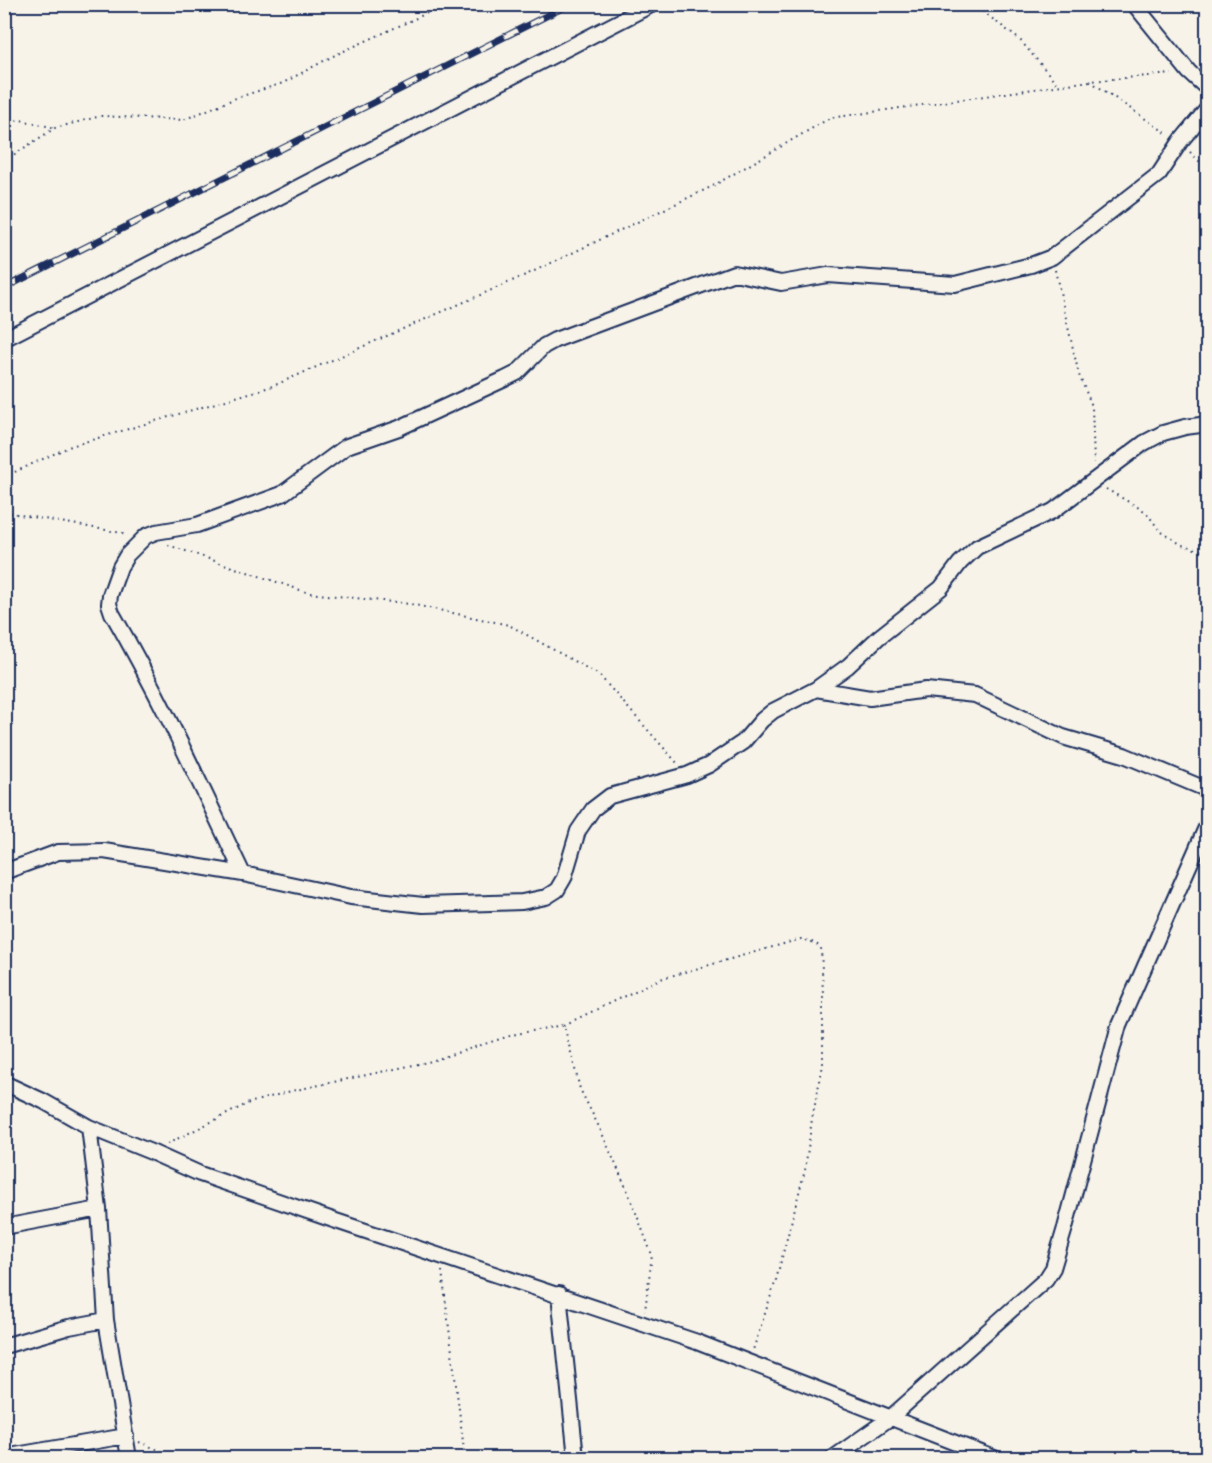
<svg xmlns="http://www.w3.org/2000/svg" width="1212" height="1463" viewBox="0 0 1212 1463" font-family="'Shantell Sans',sans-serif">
<rect width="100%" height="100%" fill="#f7f3e8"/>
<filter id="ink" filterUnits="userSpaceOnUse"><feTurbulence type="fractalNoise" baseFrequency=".0167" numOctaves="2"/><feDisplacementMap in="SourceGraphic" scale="12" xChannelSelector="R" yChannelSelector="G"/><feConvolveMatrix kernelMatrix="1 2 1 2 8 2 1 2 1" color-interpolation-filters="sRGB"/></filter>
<g filter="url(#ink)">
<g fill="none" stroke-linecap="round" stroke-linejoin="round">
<!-- minor casing -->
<g stroke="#1b2f5e" stroke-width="18">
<path id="minor" d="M1134,4L1189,72L1208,89
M4,339L653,4
M816,689L870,698L926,690L975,695L1063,737L1124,755L1208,790
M4,872L58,852L104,851L243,874L351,897L423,905L522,902L546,897L557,890L564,878L578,831L593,809L610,796L687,775L709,765L743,742L762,720L773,711L816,689L848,666L879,637L941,588L960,563L977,547L1053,511L1144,443L1163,433L1185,427L1208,424
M243,874C201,786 161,698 112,613L109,604L110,595L120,567L127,555L146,536L156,532L197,525L282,494L347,446L399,428L505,379L517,373L544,346L555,340L734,273L781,283L828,275L955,284L1031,265L1052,257L1159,174L1180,142L1208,108
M4,1083L43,1101L89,1127L151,1152L200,1174L336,1221L697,1342L994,1458
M89,1127L99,1209L106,1320L129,1458
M4,1227L99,1209
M559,1294L576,1458
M4,1346L69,1327L106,1320
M4,1457L126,1436
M833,1458L890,1418L1046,1279L1053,1268L1065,1228L1119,1025L1208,823"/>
</g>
<!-- path -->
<path stroke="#1b2f5e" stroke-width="2" stroke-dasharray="1.5 4.5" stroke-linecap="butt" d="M973,4L1020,40L1059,86
M1090,81L1169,135
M4,122L21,120L55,128
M1190,152L1208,170
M4,161L55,128L101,116L183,120L236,98L283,83L333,56L447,4
M1055,270L1079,375L1092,406L1094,463
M4,477L71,446L273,386L528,274L713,186L830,118L1090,81L1172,74
M1106,489L1146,512L1160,531L1182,545L1208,553
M4,512L128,534
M168,545L309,593L410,604L509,625L599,675L678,764
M564,1025L660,979L801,939L810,941L821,947L823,994V1065L812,1119L805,1170L776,1280L753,1350
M167,1144L249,1103L291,1091L428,1062L516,1034L564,1025L580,1089L601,1131L628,1192L652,1255L645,1311
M442,1271L465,1458
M139,1442L178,1458"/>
<!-- minor -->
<use href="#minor" stroke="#f7f3e8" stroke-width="14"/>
<!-- rail casing -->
<g stroke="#1b2f5e" stroke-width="7">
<path id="rail" d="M4,288L570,4"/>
</g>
<!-- rail -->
<use href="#rail" stroke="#f7f3e8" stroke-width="4.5" stroke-dasharray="14" stroke-linecap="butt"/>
</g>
</g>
<!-- margin -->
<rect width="1212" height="1463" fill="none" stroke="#f7f3e8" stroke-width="24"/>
<rect x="12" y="12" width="1188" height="1439" fill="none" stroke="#1b2f5e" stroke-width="2" filter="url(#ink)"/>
</svg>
